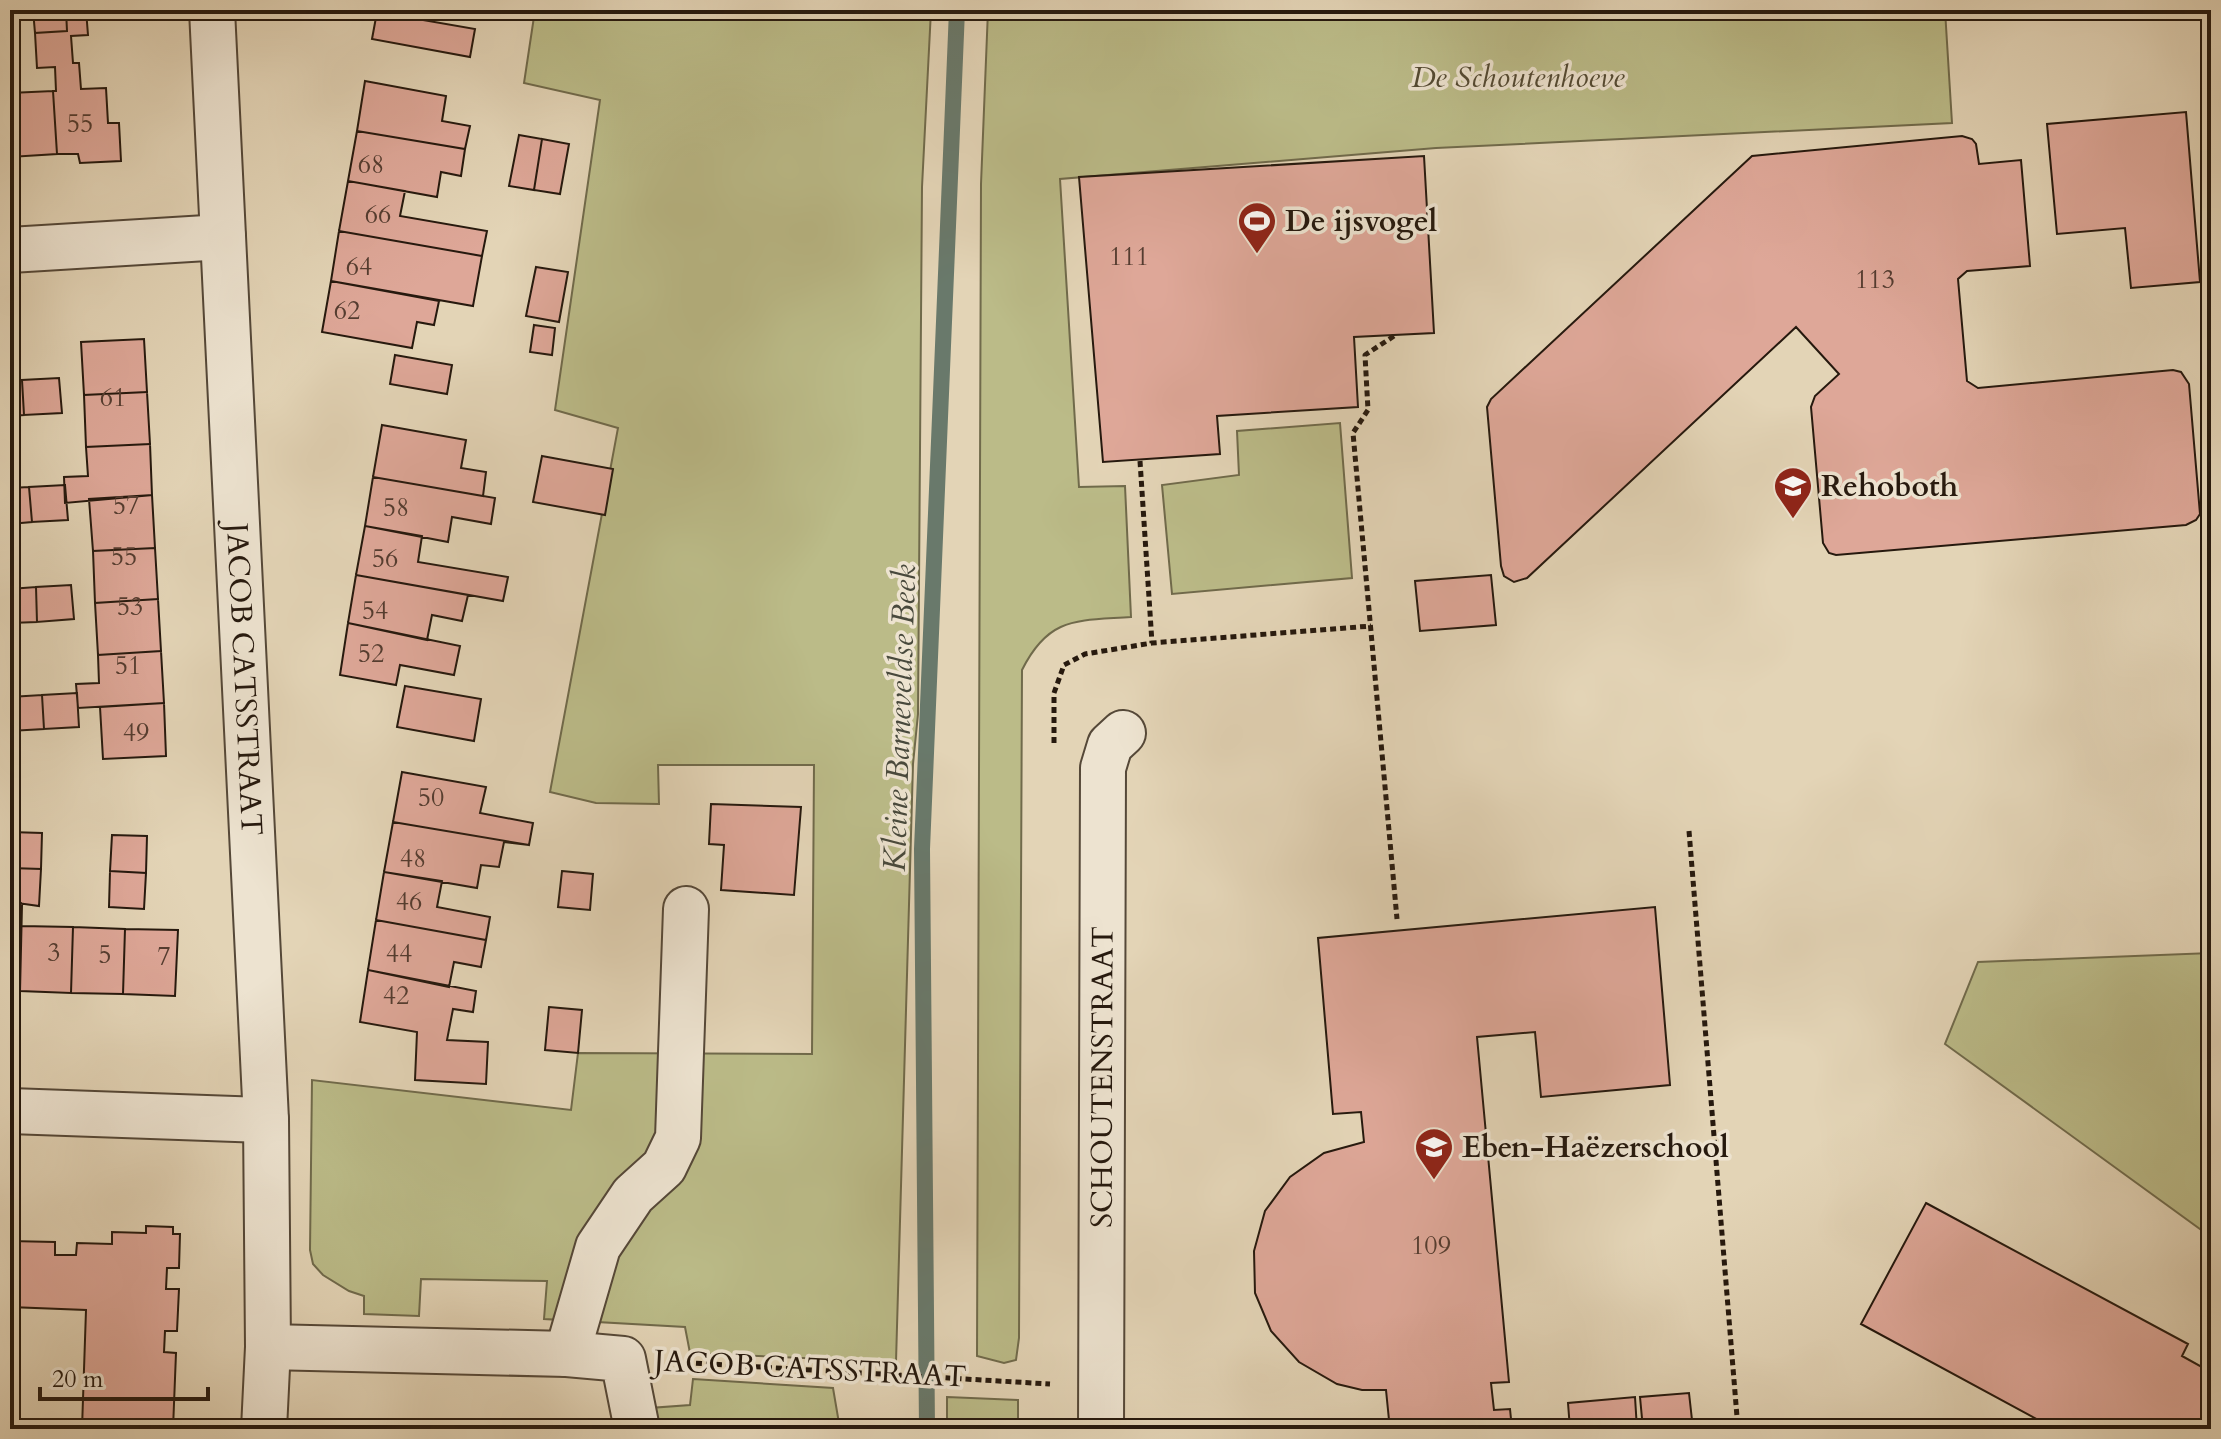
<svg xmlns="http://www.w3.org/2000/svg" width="2221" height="1439" viewBox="0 0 2221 1439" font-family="Cardo,serif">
<rect width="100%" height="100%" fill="#e3d4b6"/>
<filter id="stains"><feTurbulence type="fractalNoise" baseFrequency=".0025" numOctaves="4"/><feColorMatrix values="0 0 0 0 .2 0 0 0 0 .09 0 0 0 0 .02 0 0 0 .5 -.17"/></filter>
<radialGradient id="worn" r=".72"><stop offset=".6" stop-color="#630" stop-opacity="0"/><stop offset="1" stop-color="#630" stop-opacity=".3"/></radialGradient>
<!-- green -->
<path fill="#bb8" stroke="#706a4b" stroke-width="2" d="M535,10H931L922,187L918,714L913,764L896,1362L690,1353L685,1327L544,1319L547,1281L421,1279L419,1316L364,1314V1296L349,1291L323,1275L313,1264L310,1250L312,1080L571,1110L578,1053L812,1054L814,765H658L659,804L596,803L550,792L618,428L555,410L600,100L524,83Z
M988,10H1945L1952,123L1436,148L1060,179L1079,487L1125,486L1131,617C1077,621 1049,616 1022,670L1019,1338L1016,1360L1004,1363L977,1356L981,184Z
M1340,423L1352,578L1172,594L1162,485L1239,475L1237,431Z
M2211,953V1237L1945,1044L1978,962Z
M693,1379L833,1388L840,1429H661L650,1408L690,1405Z
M947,1397L1018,1400V1429H947Z"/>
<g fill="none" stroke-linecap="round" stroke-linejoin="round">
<!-- stream -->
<path stroke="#69796b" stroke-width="16" d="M927,1429L922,849L957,10"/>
</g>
<!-- building -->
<path fill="#dea798" stroke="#26190e" stroke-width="2" d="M33,10H66L67,31L35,33Z
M66,10H86L88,35L71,36L73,63H79L81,89L106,88L108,123H119L121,161L80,163L78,154H57L53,91H56L55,67L37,68L35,33L67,31Z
M377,12L475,29L470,57L372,39Z
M365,81L446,96L442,121L470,126L465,149L357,131Z
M53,91L57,154L10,157V93Z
M2186,112L2200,282L2131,288L2125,228L2057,234L2047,124Z
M357,131L465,149L461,176L441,172L437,197L348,181Z
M519,135L542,139L534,190L509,186Z
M1962,136L1972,139L1976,144L1979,164L2021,160L2030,266L1967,271L1958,279L1967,381L1978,388L2173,370L2181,372L2189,384L2200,514L2196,520L2186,525L1836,555L1829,553L1823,543L1811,407L1815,396L1839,374L1796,327L1527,578L1514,582L1504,576L1501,566L1487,407L1491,399L1752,156Z
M542,139L569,144L560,194L534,190Z
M1424,156L1434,333L1354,337L1358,407L1217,416L1220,454L1103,462L1079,177Z
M348,181L405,191L400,216L487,231L482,256L339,231Z
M339,231L482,256L473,306L331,281Z
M536,267L568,272L559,322L526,316Z
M331,281L439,301L434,325L417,322L412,348L322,332Z
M534,325L555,328L552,355L530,352Z
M144,339L147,392L84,395L81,342Z
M395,355L452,365L447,394L390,384Z
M59,378L62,413L24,415L22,380Z
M22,380L24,415L10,416V381Z
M147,392L150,444L86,447L84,395Z
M382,425L466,440L461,468L486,472L483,496L373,477Z
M150,444L152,495L65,503L64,477L88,476L86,447Z
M542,456L613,469L605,515L533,502Z
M373,477L495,498L491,524L452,517L448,542L365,526Z
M65,485L68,520L32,522L29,487Z
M29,487L32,522L10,524V488Z
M152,495L155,548L93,551L89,499Z
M365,526L422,536L418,562L508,577L503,601L356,575Z
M155,548L158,599L95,603L93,551Z
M356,575L468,595L462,621L432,615L427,640L348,623Z
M1491,575L1496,625L1420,631L1415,581Z
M71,585L74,619L37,622L36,587Z
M36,587L37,622L10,623V589Z
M158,599L161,651L98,655L95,603Z
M348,623L460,646L454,675L400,665L396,685L340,675Z
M161,651L164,703L78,708L76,684L99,683L98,655Z
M405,686L481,699L474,741L397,727Z
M77,693L79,727L44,729L42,695Z
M42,695L44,729L10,731V697Z
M164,703L166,756L103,759L100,707Z
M402,772L486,787L480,813L533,823L529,845L393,822Z
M711,804L801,807L794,895L721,890L724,845L709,844Z
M393,822L529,845L504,842L499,867L481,865L477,888L384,872Z
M10,832L42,833L41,869L10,868Z
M112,835L147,836L146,873L110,871Z
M10,868L41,869L39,906L10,902Z
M110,871L146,873L144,909L109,907Z
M562,871L593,874L590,910L558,907Z
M384,872L442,881L437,907L490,917L486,940L376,920Z
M10,902L21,903L22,905L20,991H10Z
M1655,907L1670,1085L1541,1097L1535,1032L1477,1037L1509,1382L1491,1383L1494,1410L1510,1409L1512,1429H1361L1360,1422L1389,1420L1386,1390H1362L1337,1384L1299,1362L1271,1331L1255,1293L1254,1251L1265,1211L1290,1177L1324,1153L1364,1142L1361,1112L1333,1114L1318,938Z
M376,920L486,940L481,967L454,962L449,987L368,970Z
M21,926L73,927L71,993L20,991Z
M73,927L125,929L123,994L71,993Z
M125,929L178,930L175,996L123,994Z
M368,970L476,991L473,1012L453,1009L447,1040L488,1042L486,1084L415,1080L417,1032L360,1022Z
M549,1007L582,1010L578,1053L545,1050Z
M1926,1203L2188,1344L2182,1356L2211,1372V1429H2055L1861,1324Z
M146,1226L173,1227V1234H180L179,1268H167L166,1289H179L177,1331H165L164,1352L176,1353L173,1429H82L86,1310L10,1307V1241L55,1242V1255H76L77,1243L112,1244V1232L146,1233Z
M1689,1393L1693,1429H1643L1640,1397Z
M1635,1397L1637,1429H1570L1568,1403Z"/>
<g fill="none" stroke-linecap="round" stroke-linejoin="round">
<!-- minor casing -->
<g stroke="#554838" stroke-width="48">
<g id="minor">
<path id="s1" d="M212,10L266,1120L268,1347L264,1429"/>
<path d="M10,250L223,237"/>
<path d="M10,1111L266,1120"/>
<path d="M268,1347L567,1354L623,1359L637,1429"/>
<path d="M567,1354L598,1247L633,1195L664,1167L678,1138L686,909"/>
<path id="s2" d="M1101,1429L1103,768L1110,745L1123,733"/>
</g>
</g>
<!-- path -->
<path stroke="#26190e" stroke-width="5" stroke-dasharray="6 4" stroke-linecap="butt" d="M1394,336L1365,355L1368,410L1353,433L1397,919
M1140,461L1152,643
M1054,743V693L1064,665L1085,654L1152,643L1371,626
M1689,831L1738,1429
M676,1362L1050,1384"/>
<!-- minor -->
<use href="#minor" stroke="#ede3d0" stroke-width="44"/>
</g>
<!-- icons -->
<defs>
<g id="stadium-pin" transform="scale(2)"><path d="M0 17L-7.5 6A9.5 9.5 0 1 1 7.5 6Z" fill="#8f2418" stroke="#ede3d0"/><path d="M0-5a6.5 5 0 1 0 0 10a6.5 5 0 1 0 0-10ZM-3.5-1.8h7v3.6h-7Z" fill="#fff"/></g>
<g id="school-pin" transform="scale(2)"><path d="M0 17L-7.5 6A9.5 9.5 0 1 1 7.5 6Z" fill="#8f2418" stroke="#ede3d0"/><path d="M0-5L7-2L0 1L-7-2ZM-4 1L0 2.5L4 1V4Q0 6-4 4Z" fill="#fff"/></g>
</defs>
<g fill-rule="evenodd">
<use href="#stadium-pin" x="1257" y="221"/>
<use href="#school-pin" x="1793" y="486"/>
<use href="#school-pin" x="1434" y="1147"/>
</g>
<g text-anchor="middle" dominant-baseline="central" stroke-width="7" stroke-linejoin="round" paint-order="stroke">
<!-- number labels -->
<g font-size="26" fill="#543c30">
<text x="80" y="123">55</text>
<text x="371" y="164">68</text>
<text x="378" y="214">66</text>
<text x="1129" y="256">111</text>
<text x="359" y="266">64</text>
<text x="1875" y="279">113</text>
<text x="347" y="310">62</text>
<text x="113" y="397">61</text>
<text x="126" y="505">57</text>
<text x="396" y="507">58</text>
<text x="124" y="556">55</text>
<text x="385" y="558">56</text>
<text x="130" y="606">53</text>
<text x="375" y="610">54</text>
<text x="371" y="653">52</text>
<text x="128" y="665">51</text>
<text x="136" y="732">49</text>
<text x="431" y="797">50</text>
<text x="413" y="858">48</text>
<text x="409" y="901">46</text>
<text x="54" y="952">3</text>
<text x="399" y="953">44</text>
<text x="105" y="954">5</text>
<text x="164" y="956">7</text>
<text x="396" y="995">42</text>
<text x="1431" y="1245">109</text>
</g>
<!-- park labels -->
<g font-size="30" font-style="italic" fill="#534a33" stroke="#ede3d0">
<text x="1518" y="77">De Schoutenhoeve</text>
</g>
<!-- poi labels -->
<g font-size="30" font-weight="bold" fill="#26190e" stroke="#ede3d0" text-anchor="start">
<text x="1285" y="221">De ijsvogel</text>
<text x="1821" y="486">Rehoboth</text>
<text x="1462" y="1147">Eben-Haëzerschool</text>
</g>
<!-- street labels -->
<g font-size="30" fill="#26190e" stroke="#ede3d0">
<text stroke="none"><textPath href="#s1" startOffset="670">JACOB CATSSTRAAT</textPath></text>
<text stroke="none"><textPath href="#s2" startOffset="352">SCHOUTENSTRAAT</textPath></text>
<text transform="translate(810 1369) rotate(3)">JACOB CATSSTRAAT</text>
</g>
<!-- water labels -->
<g font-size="32" font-style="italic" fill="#48493c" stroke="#ede3d0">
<text transform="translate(900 718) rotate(-88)">Kleine Barneveldse Beek</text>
</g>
</g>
<!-- margin -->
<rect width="2221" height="1439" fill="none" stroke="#e3d4b6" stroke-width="40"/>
<rect x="12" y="12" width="2197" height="1415" fill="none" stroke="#26190e" stroke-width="4"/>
<rect x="20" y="20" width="2181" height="1399" fill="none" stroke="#26190e" stroke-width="2"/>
<!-- scale -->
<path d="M40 1387v12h168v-12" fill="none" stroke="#26190e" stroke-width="4"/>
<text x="52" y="1387" font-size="24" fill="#26190e" stroke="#ede3d0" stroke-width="6" paint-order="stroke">20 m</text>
<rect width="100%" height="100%" filter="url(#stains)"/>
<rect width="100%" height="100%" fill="url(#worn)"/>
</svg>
